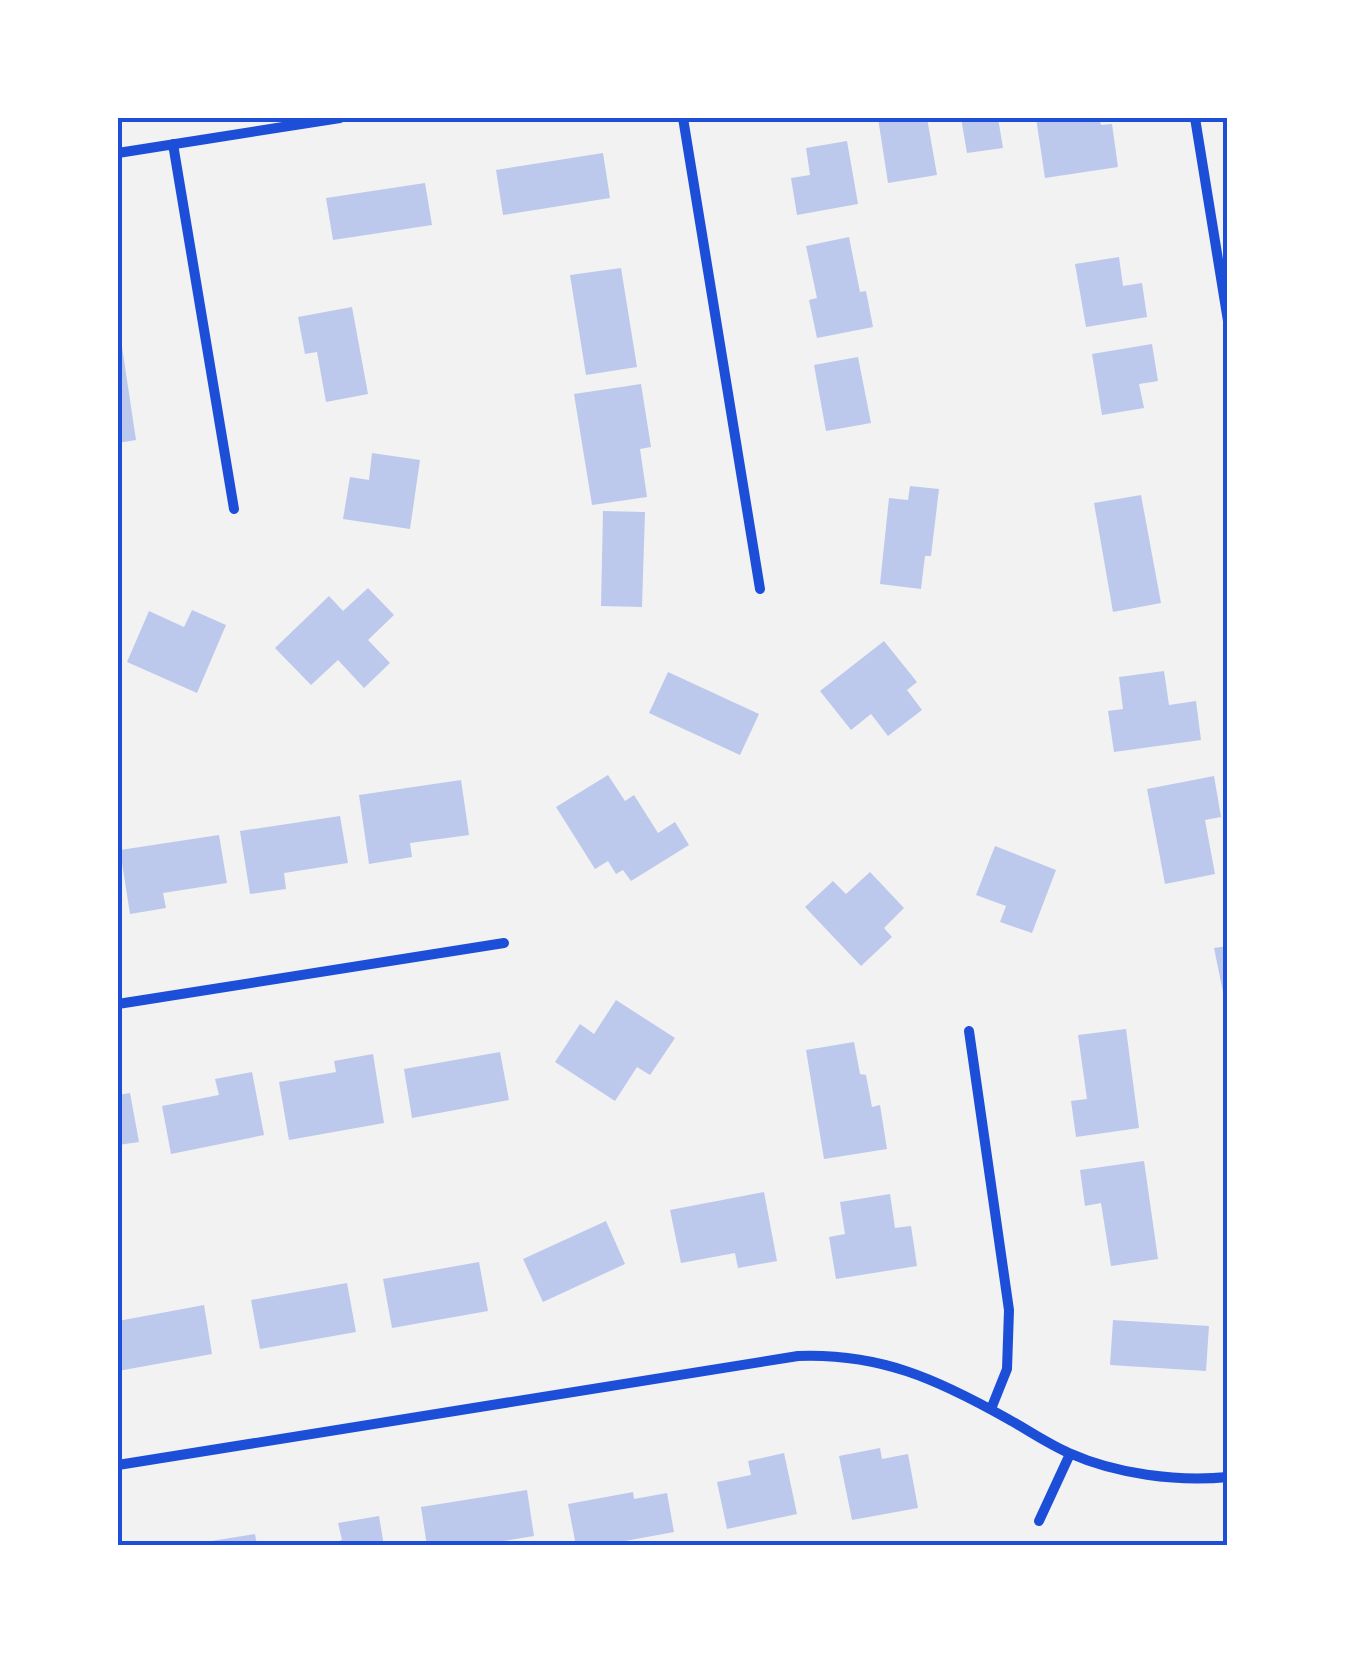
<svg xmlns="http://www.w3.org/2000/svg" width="1345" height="1663" viewBox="0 0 1345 1663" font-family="'Public Sans',sans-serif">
<rect width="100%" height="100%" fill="#f2f2f2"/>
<!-- building -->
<path fill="#bdc9ec" d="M878,118H927L937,175L888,183Z
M961,118H998L1003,148L967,153Z
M1036,118H1099L1101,125L1112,124L1118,167L1045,178Z
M847,141L858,204L797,215L791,178L810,175L806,148Z
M603,153L610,198L503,215L496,170Z
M425,183L432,225L333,240L326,198Z
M849,237L860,292L866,291L873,327L817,338L809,300L817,298L806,246Z
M1119,257L1123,286L1142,283L1147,317L1086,327L1075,264Z
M621,268L637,367L586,375L570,275Z
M352,307L368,394L326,402L317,352L305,354L298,317Z
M121,340L136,440L118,443V341Z
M1152,344L1158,381L1139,384L1144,408L1102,415L1092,354Z
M858,357L871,423L826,431L814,365Z
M641,384L651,447L640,449L647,497L592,505L574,394Z
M372,453L420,460L410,529L343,519L350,477L369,480Z
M910,486L939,489L931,556H925L921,589L880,584L889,498L908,500Z
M1141,495L1161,603L1113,612L1094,503Z
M603,511L645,512L642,607L601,606Z
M368,588L394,615L368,640L390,663L364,688L338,660L311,685L275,648L329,596L343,611Z
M192,610L226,625L197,693L127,662L149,611L184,627Z
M884,641L917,682L907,690L922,710L888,736L871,714L851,730L820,691Z
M1164,671L1169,705L1196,701L1201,740L1114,752L1108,711L1123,709L1119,677Z
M668,672L759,714L740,755L649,713Z
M608,775L625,801L634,795L658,833L675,822L689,845L631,881L623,870L616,874L608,861L595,869L556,807Z
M1214,776L1221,817L1205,820L1215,874L1165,884L1147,789Z
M461,780L469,835L410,843L412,857L369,864L359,795Z
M340,816L348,863L284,873L286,889L250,894L240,831Z
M219,835L227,883L163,893L166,908L130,914L120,850Z
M995,846L1056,870L1032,933L1000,922L1006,906L976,895Z
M870,872L904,908L884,928L892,937L861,966L805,907L833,881L846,894Z
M1228,946V1007H1226L1214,948Z
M616,1000L675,1038L650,1075L637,1067L615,1101L555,1062L580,1024L594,1034Z
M1126,1029L1139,1128L1076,1137L1071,1101L1087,1099L1078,1035Z
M854,1042L860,1074L866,1075L872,1107L880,1105L887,1149L824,1159L806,1050Z
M500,1052L509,1100L412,1118L404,1069Z
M373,1054L384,1123L289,1140L279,1082L336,1072L334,1061Z
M252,1072L264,1135L171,1154L162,1106L219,1095L215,1079Z
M130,1093L139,1142L118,1145V1095Z
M1144,1161L1158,1259L1111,1266L1101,1203L1085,1206L1080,1170Z
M764,1192L777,1261L738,1268L735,1253L681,1263L670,1210Z
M890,1194L895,1228L911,1226L917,1266L836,1279L829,1237L845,1234L840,1202Z
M606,1221L625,1264L543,1302L523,1259Z
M479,1262L488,1311L392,1328L383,1279Z
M347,1283L356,1332L260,1349L251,1300Z
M204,1305L212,1354L118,1371V1321Z
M1113,1320L1209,1326L1206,1371L1110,1365Z
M880,1448L882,1459L908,1454L918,1508L852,1520L839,1456Z
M784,1453L797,1514L727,1529L717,1482L751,1475L748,1461Z
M527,1490L534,1536L473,1546H427L421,1507Z
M633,1492L634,1499L667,1493L674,1532L625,1541L626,1546H576L568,1504Z
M379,1516L384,1546H322L342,1540L338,1523Z
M255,1534L257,1546H199V1543Z"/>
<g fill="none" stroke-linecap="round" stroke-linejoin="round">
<!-- minor -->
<path stroke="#1d4ed8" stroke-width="10" d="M683,118L760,589
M1195,118L1228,321
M173,144L234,509
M118,153L340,118
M118,1004L504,943
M969,1031L1009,1310L1007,1369L991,1409
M118,1465L798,1356C880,1353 937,1379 1008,1419C1028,1430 1048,1444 1069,1453C1116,1474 1177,1482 1228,1477
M1039,1521L1070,1454"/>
</g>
<!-- border -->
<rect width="1345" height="1663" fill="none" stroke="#ffffff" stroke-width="240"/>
<rect x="120" y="120" width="1105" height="1423" fill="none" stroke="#1d4ed8" stroke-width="4"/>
</svg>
